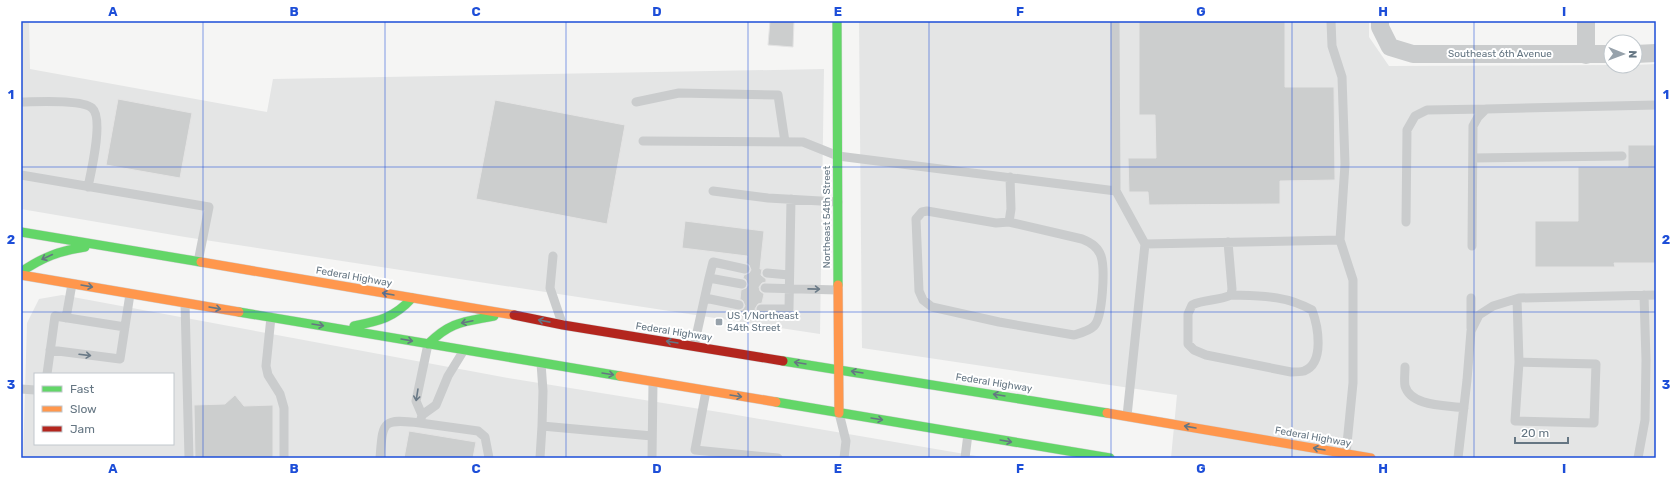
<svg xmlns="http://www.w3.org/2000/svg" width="1677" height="479" viewBox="0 0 1677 479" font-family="Rubik,sans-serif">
<rect width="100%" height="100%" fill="#f5f5f4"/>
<!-- built -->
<path fill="#e4e5e5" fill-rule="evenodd" d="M21,21H29L30,69L267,112L273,79L824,69L820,334L185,237L21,209Z
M859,21H1369V37L1389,66L1611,65V66H1635V65L1656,64V458H1171L1177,395L862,348Z
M62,295L508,378L725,413L988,458H23L27,323L39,299ZM35,374H173V444H35Z"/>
<!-- building -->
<path fill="#cccece" stroke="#e4e4e4" d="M770,21H794L793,47L768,45Z
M1139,21H1285V87H1334L1335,180L1280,181V204L1149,205L1148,192H1129L1128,158H1156L1155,115H1139Z
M118,99L192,113L180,178L106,165Z
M495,100L625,125L607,224L476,199Z
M1628,145H1656V263H1614L1615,267H1535V221H1578V167H1628Z
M685,221L764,231L760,269H762L761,275L766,279V282L762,283L759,287L760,291L764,294L762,303L758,304L755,309L756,312L760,315L759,320L737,316L738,311L743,309L745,306L743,301L740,299L741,290L746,288L748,285L746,280L743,278L744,275L749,273L751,270L749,265L746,263L747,256L682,248Z
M235,395L244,406L273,405V458H195L194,405L225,404Z
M409,431L476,442L473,458H404Z"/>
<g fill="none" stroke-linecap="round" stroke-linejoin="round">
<!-- fast casing -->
<g stroke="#d2d3d4" stroke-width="10">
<path id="fast" d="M837,21L838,285
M21,232L201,262
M21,272C43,257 59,251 85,247
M239,312L620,376
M354,326C379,321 394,318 412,298
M428,344C451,321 464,322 494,316
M783,361L1107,413
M776,402L1110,458"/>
</g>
<!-- slow casing -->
<g stroke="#d2d3d4" stroke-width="10">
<path id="slow" d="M201,262L514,315
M21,275L239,312
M838,285L839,413
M620,376L776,402
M1107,413L1371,458"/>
</g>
<!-- jam casing -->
<g stroke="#d2d3d4" stroke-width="10">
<path id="jam" d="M514,315L563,325L783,361"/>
</g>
<!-- lane -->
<path stroke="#cacccd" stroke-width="9" d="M1115,21L1116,191L1145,244L1127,416
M1331,21L1332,46L1342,77L1345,164L1340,240L1353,280V383L1346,454
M21,102C36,102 81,99 92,108C104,118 91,172 88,187
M636,102L679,93L778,95L785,142
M643,141L803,142L838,156L1116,191
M1473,158L1622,156
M21,175L209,207L198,262
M713,191L768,198L838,202
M1009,222L1082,239C1090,242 1098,247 1101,256C1105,268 1103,317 1094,326C1089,331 1081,333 1074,335L999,322L932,307L923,300L919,291L916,219L922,212L927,211L996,223L1009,222L1011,209L1010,177
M1406,222L1407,130L1415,116L1427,110L1486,109
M1228,242L1232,289L1231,295C1219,301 1204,299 1192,305L1188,314V344L1194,350L1206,355L1291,372C1295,372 1300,372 1304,371C1325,363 1318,326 1312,310C1285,295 1261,296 1231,295
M1145,244L1340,240
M1472,246L1473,126L1478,117L1486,109L1656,105
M553,256L550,288L562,323
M767,273L789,275
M709,278L713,262L745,269
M765,288L838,290
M705,298L739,305
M1517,299L1519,362L1515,421L1594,423L1596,364L1519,362
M185,303L189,458
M761,309H789L791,199
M271,317L266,366L268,375L280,394L284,408V458
M66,318L72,284
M1471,328V298
M428,344L416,401L422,415L436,405L448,376L464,350
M694,346L709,278L742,284
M50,350L120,359L130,294
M541,363L543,391L542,426L652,436
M1405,367C1405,373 1404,381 1405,386C1411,407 1447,405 1464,408
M47,374L55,316L125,327
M21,389L35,390
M706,391L695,450L778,458
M839,413L846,441L844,458
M422,415L420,423L478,431L485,437L489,458
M380,458C383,422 381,418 420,423
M540,458L542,426
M652,458L653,382
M965,458L968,434
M1458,458L1467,380L1471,331L1479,315L1493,306L1519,298L1656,295
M1638,458L1645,420L1646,360L1644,295"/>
<!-- street -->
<path stroke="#cacccd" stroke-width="18" d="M1380,21V27L1390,47L1413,54H1611
M1586,21V55
M1635,54L1656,53"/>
<!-- fast -->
<use href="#fast" stroke="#63d668" stroke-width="9"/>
<!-- slow -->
<use href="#slow" stroke="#ff974d" stroke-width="9"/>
<!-- jam -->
<use href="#jam" stroke="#b3261e" stroke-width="9"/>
</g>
<!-- one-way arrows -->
<defs><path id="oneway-shaft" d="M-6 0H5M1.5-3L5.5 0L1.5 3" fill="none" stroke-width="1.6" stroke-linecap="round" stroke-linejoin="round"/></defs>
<g stroke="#657683">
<use href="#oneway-shaft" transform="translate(47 257) rotate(155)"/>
<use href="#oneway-shaft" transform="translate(87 286) rotate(10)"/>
<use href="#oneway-shaft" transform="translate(388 294) rotate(-170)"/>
<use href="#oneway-shaft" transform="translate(215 308) rotate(10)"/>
<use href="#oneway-shaft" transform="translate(544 321) rotate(-169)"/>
<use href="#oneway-shaft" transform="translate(467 322) rotate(168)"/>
<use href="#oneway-shaft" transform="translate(318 325) rotate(9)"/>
<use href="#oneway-shaft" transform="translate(407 340) rotate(10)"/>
<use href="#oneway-shaft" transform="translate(672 342) rotate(-171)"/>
<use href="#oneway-shaft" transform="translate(800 363) rotate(-171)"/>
<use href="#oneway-shaft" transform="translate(857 372) rotate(-171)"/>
<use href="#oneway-shaft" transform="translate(608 374) rotate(9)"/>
<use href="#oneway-shaft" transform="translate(999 395) rotate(-171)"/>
<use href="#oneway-shaft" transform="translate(736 396) rotate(9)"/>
<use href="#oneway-shaft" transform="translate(877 419) rotate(9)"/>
<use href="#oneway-shaft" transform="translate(1190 427) rotate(-170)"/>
<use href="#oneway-shaft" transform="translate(1006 441) rotate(10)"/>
<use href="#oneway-shaft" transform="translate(1319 449) rotate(-170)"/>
</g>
<g stroke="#6a7a87">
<use href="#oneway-shaft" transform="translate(814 289) rotate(1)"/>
<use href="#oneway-shaft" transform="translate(85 355) rotate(7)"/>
<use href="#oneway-shaft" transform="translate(417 395) rotate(99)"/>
</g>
<!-- grid -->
<path fill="none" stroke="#1d4ed8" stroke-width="1" stroke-opacity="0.55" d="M203,21V458M385,21V458M566,21V458M748,21V458M929,21V458M1111,21V458M1292,21V458M1474,21V458M21,167H1656M21,312H1656"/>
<!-- markers -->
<rect fill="#97a2ab" stroke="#fff" stroke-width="1.5" x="715" y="318" width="8" height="8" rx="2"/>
<g text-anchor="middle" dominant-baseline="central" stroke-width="4" stroke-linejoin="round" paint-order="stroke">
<!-- street labels -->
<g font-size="10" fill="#657683" stroke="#fff">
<text x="1500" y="54">Southeast 6th Avenue</text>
<text transform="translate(827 217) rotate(-90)">Northeast 54th Street</text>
<text transform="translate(354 277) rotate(10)">Federal Highway</text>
<text transform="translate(674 332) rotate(9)">Federal Highway</text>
<text transform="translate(994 383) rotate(9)">Federal Highway</text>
<text transform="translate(1313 437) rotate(10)">Federal Highway</text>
</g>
<!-- poi labels -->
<g font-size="10" fill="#657683" stroke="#fff" text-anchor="start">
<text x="727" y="316">US 1/Northeast<tspan x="727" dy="12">54th Street</tspan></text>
</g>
</g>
<!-- border -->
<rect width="1677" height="479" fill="none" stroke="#ffffff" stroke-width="44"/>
<!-- legend -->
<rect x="34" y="373" width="140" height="72" fill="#ffffff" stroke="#c1c8cd"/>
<rect x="42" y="386" width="20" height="6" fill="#63d668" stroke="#c1c8cd"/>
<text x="70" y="393" font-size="12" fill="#657683">Fast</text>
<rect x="42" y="406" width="20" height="6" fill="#ff974d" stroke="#c1c8cd"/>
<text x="70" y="413" font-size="12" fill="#657683">Slow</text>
<rect x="42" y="426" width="20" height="6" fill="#b3261e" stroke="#c1c8cd"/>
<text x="70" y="433" font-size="12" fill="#657683">Jam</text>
<!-- north arrow -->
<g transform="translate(1623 54) rotate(91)"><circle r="19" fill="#ffffff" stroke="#c1c8cd"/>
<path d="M0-3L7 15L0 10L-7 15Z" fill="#97a2ab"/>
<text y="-6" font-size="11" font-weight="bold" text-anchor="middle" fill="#657683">N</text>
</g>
<!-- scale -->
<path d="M1515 437v6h53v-6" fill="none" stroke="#657683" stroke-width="2"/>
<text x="1521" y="437" font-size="12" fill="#657683" stroke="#ffffff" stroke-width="3" paint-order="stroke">20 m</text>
<rect x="22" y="22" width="1633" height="435" fill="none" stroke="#1d4ed8" stroke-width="1.5"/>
<g font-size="13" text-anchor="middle" font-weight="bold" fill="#1d4ed8">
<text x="113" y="16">A</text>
<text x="294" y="16">B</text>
<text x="476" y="16">C</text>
<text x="657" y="16">D</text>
<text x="838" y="16">E</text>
<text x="1020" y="16">F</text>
<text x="1201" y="16">G</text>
<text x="1383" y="16">H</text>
<text x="1564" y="16">I</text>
<text x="11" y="99">1</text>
<text x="1666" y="99">1</text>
<text x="11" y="244">2</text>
<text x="1666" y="244">2</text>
<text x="11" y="389">3</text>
<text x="1666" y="389">3</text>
<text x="113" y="473">A</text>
<text x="294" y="473">B</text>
<text x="476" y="473">C</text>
<text x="657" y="473">D</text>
<text x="838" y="473">E</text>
<text x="1020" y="473">F</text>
<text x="1201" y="473">G</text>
<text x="1383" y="473">H</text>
<text x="1564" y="473">I</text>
</g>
</svg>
